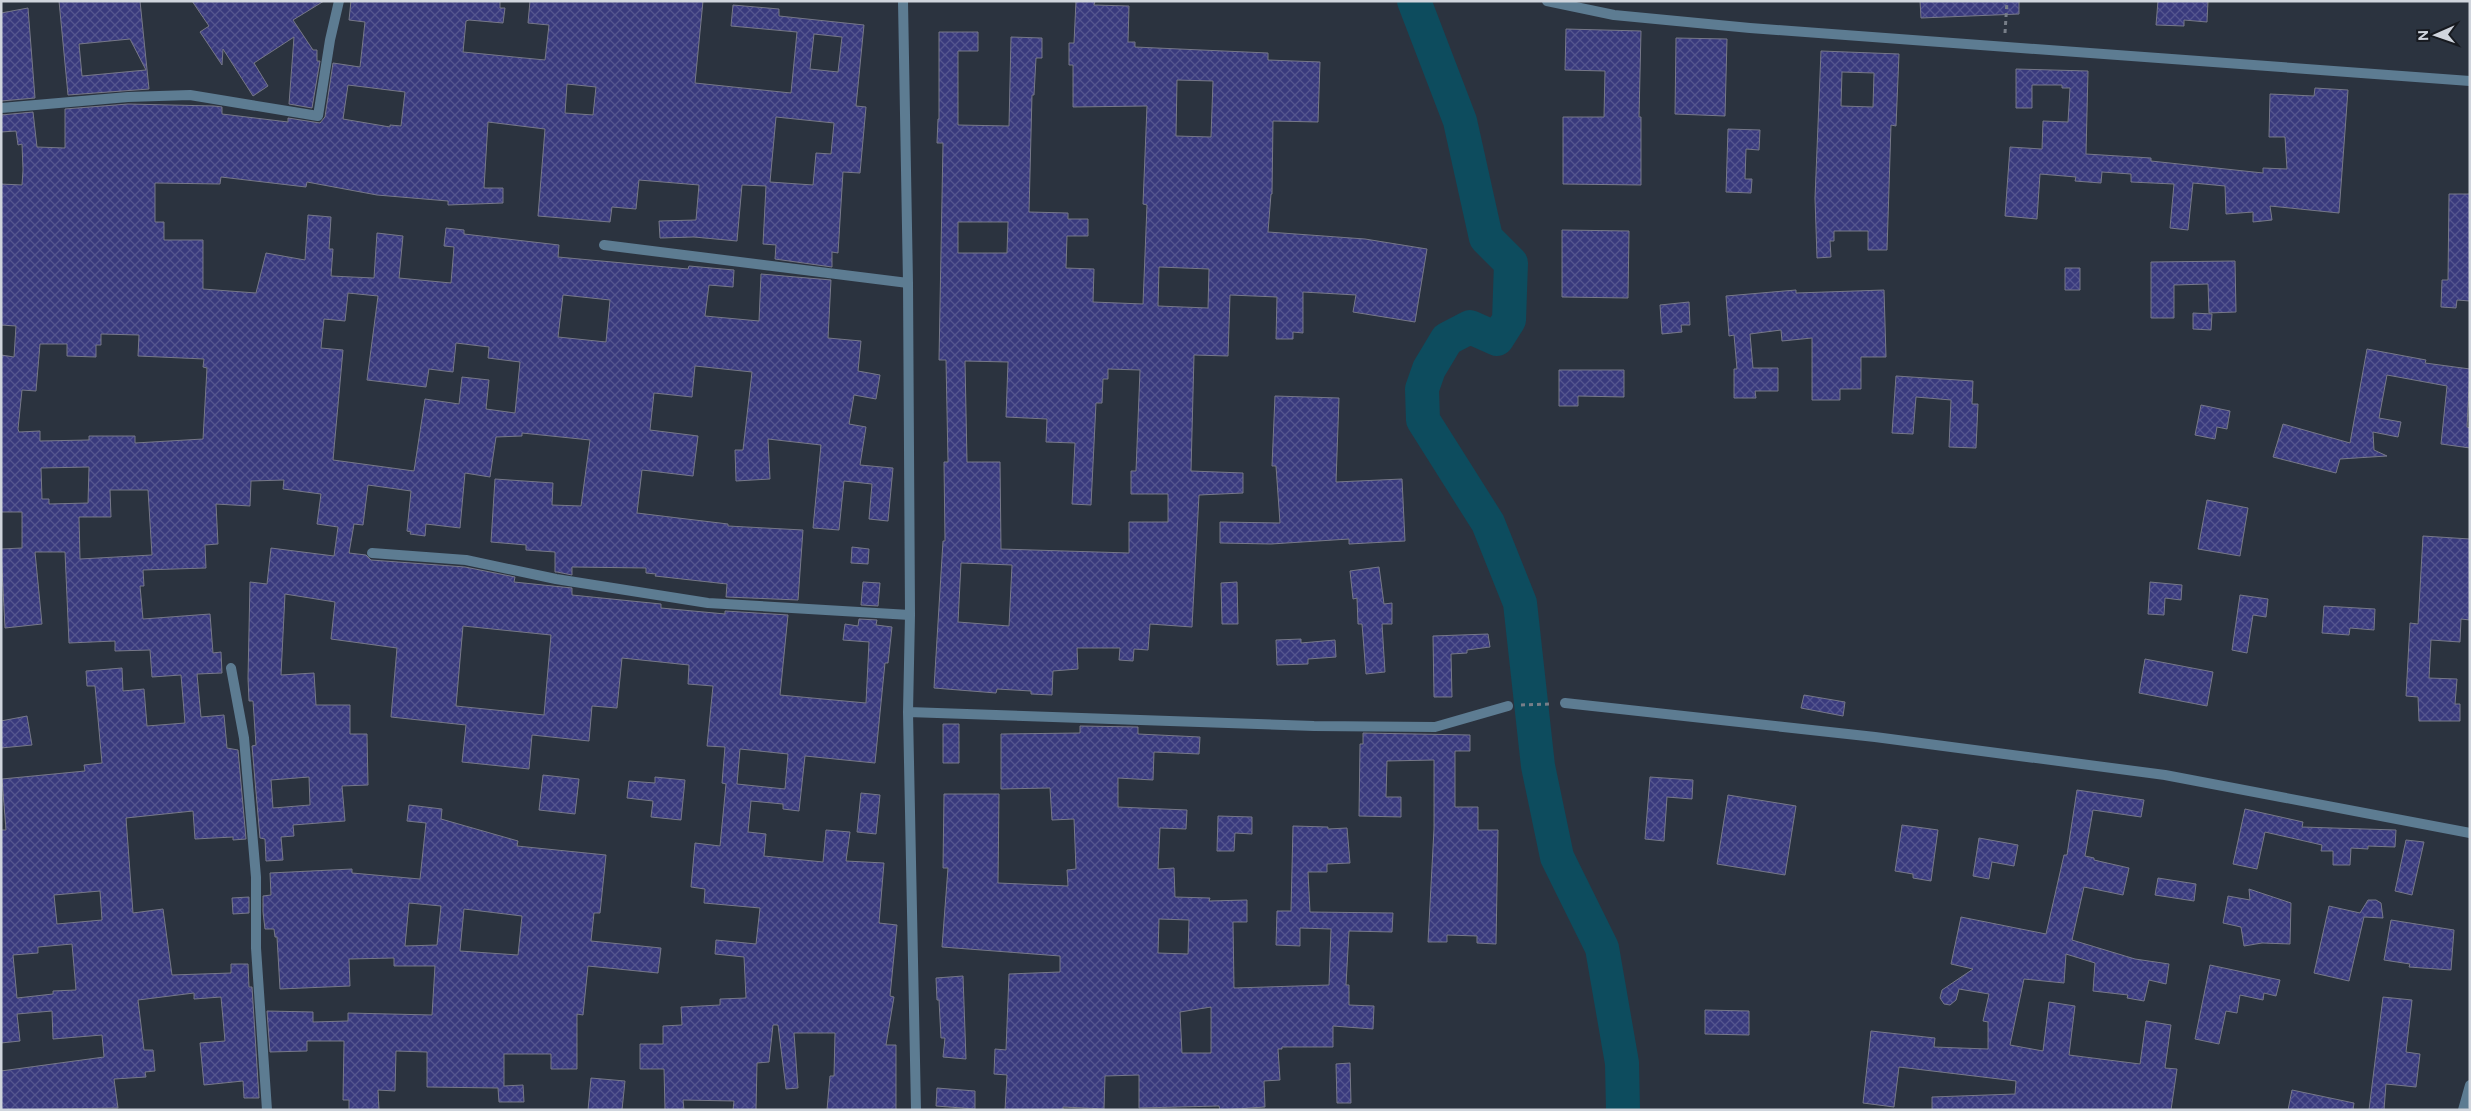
<svg xmlns="http://www.w3.org/2000/svg" width="2471" height="1111" viewBox="0 0 2471 1111" font-family="Figtree,sans-serif">
<defs>
<pattern id="building-cross-hatch" width="8" height="8" patternUnits="userSpaceOnUse" patternTransform="scale(1.25)"><rect width="8" height="8" fill="#393a7d"/><path d="M0 0l8 8M0 8l8-8" fill="none" stroke="#55568f"/></pattern>
</defs>
<rect width="100%" height="100%" fill="#2b333f"/>
<g fill="none" stroke-linecap="round" stroke-linejoin="round">
<!-- river -->
<path stroke="#0d4c5e" stroke-width="34" d="M1414,1L1460,121L1486,238L1511,263L1509,320L1497,339L1470,327L1447,339L1429,369L1422,389L1423,420L1488,523L1520,603L1538,766L1557,857L1602,948L1622,1063L1623,1110"/>
</g>
<!-- building -->
<path fill="url(#building-cross-hatch)" stroke="#767888" fill-rule="evenodd" d="M59,1H140L149,89L68,95ZM130,39L146,70L82,76L79,44Z
M192,1H324L293,20L313,50H317V61H320L312,108L289,104L294,37L254,63L268,86L253,96L223,49L222,65L200,32L209,26Z
M351,1H500V8H505L503,23L469,20L466,21L463,52L545,60L549,25L528,23L530,1H703L695,83L791,93L797,32L731,26L733,5L779,9V16L864,25L856,106L866,107L860,173L843,172L838,253L832,252V267L775,259L776,245L763,244L766,186L742,185L737,241L694,237L660,238L659,221L696,220L699,185L639,180L636,209L612,207L610,222L538,216L545,129L488,122L484,188H503V203L448,205V201L377,195L307,182L306,187L221,177L220,184L155,183V222H164V240H203V289L256,293L266,253L305,260L308,215L331,217L329,249H333L331,276L374,278L377,233L403,236L399,278L451,283L454,247L444,246L446,228L464,230V234L559,245L558,257L688,269L689,266L734,270L733,287L709,285L705,316L759,321L761,274L831,280L828,338L861,341L858,371L880,375L876,399L854,395L849,424L866,427L860,465L893,468L888,521L869,519L872,484L844,481L839,530L813,528L821,445L768,439L770,479L736,481L735,450H743L752,372L695,366L692,397L654,393L650,430L698,436L693,476L642,470L637,513L728,524V526L803,530L798,600L726,597L727,584L655,576L656,574L646,573V568L572,567V575L557,572H555V552L526,550V545L491,542L495,479L553,483L552,505L581,506L590,440L522,433V436L496,437L490,477L465,473L460,528L426,524L425,536L410,534L411,532L407,531L411,491L368,485L363,525L354,524L349,553L366,555L371,560L465,567L515,577L514,582L572,588V595L661,604V608L725,614V611L788,615L780,695L866,703L869,642L843,640L845,624L858,626L859,619L877,620L876,625L892,627L888,663H885L875,763L805,756L799,811L783,809V804L751,801L748,832L766,834L764,856L823,862L826,830L850,832L846,861L884,863L879,923L897,925L890,996L894,997L886,1045H896V1110H827L830,1076H834L835,1033H794L798,1088L786,1089L778,1025H773L769,1062L757,1063L756,1110H733L734,1101L683,1100L684,1110H665L664,1069H640V1044H663V1026L682,1025L681,1007L720,1005V999L746,998L744,957L715,954L716,940L756,944L760,908L704,903L705,889L691,887L695,843L720,846L726,784L722,783L725,747L707,746L713,686L688,684L689,665L622,658L617,708L592,706L589,741L532,735L529,769L462,762L466,725L391,717L397,648L331,639L335,602L285,594L281,675L314,673L316,705H350V734H367L368,785L342,786L345,821L293,825L294,836L281,837L283,860L266,861L265,839L260,838L252,746L256,745L253,701H249L248,678L250,582L267,584L271,548L334,556L338,527L317,524L321,494L283,489L284,480L251,481L250,506L216,504L218,544L205,545L206,568L143,570L144,586H140L143,619L210,614L213,653L221,652L222,673L197,674L201,717L224,715L227,748L238,750L246,839L233,840V837L195,839L193,811L126,818L133,913L163,909L172,975L231,973V964H248L249,987H252L259,1098H244L243,1081L204,1085L200,1043L225,1041L221,997L194,999V993L138,1000L144,1050H153L155,1071L145,1072L146,1077L114,1079L118,1108L1,1110V1071L104,1057L102,1035L53,1039L52,1011L17,1014L20,1041L1,1043V830H6L2,779L85,771L84,765L102,763L95,686H87L86,671L122,668L123,691L144,689L147,726L185,723L181,675L152,677L150,650L115,651V641L69,643L65,552H35L42,624L5,628L1,549L22,548V512H1V355L14,357L16,326L1,325V184L22,185L23,170L22,144L18,145L16,131L1,132V115L33,112L37,147L65,148V109L128,104L214,106L222,107V114L288,122V118L320,123L325,117L333,63L360,67L365,22L349,20ZM814,34L842,37L838,72L810,69ZM567,84L596,87L593,115L565,113ZM348,85L405,92L401,126L390,125V127L343,119ZM776,117L834,123L831,154L816,153L813,185L770,182ZM348,293L378,296L367,380L426,387L429,369L453,372L456,343L489,347L488,358L520,362L515,413L486,409L489,380L462,377L459,404L425,399L414,471L333,460L343,350L321,348L324,319L345,321ZM563,295L610,300L606,342L558,337ZM101,334L139,335L138,356L204,359L203,367L207,368L203,439L135,443V436H89V440L40,441V431L19,432L18,429L22,390L36,391L40,344H67V356L96,357V345H101ZM89,467L88,503L49,504V499H42L41,468ZM110,490H148L152,555L80,559L79,517H111ZM463,626L551,635L544,715L456,706ZM740,749L788,754L785,789L737,784ZM309,777L310,805L273,808L271,780ZM100,891L102,920L57,924L54,895ZM72,944L76,990L53,991V994L17,998L13,955L38,953V947Z
M1076,1H1095L1094,5L1129,6L1128,42H1135V47L1268,53V60L1320,62L1318,122L1273,121L1272,194H1271L1268,232L1365,239L1427,249L1415,322L1353,312L1356,295L1303,292V333L1293,332V339H1276L1277,297L1230,295L1228,356L1194,355L1191,471L1243,473V493L1199,495L1192,627L1150,624L1148,650L1134,649L1133,661L1119,660L1120,648H1077L1078,669L1053,671L1052,695L1031,694V691L997,689L996,693L934,688L943,541H945L944,462H948L946,360H939L943,143H937L938,119H939V32H978V51H958V125L1009,126L1011,37L1042,38V58H1036L1034,95H1032L1029,212L1068,213V219H1088V236H1067L1066,268L1094,269L1093,302L1143,304L1147,205L1143,204L1147,106L1073,107V65H1069V43H1074ZM1177,80L1213,81L1211,137L1176,136ZM958,222H1008L1007,253H958ZM1159,267L1209,269L1208,308L1158,306ZM965,361L1008,362L1006,417L1047,419L1046,442L1075,443L1072,504L1091,505L1096,403H1102L1103,379H1108V369L1140,370L1136,471H1131V494H1168V522H1129V553L1001,549L1000,462H967ZM961,563L1012,565L1009,626L958,622Z
M1920,1H2019V14L1921,18Z
M2158,1H2208L2207,22L2184,20V26L2156,25Z
M28,8L35,98L1,101V13Z
M1566,29L1641,31L1639,117H1641V185L1563,184V117H1604L1605,71L1565,70Z
M1676,38L1727,39L1725,116L1675,114Z
M1821,51L1899,54L1896,126L1891,125L1887,250H1868V231H1834V241H1830L1831,257L1817,258L1815,198ZM1842,72L1874,73L1873,107L1841,106Z
M2016,69L2088,71L2086,154L2151,158V161L2263,173V168L2287,169L2285,137H2269L2270,94L2314,96L2315,88L2348,90L2339,213L2270,206L2272,220L2253,222V212L2226,214L2225,186L2193,183L2188,230L2170,228L2174,184L2131,182V174L2102,172L2101,183L2075,181L2076,177L2040,174L2037,219L2005,216L2010,147L2042,149L2043,121L2068,122L2070,88H2062V85H2032V108H2016Z
M1728,129L1760,130L1759,150L1746,149L1745,179H1752L1751,193L1726,192Z
M2449,194H2470V301L2457,300L2456,308L2441,307L2442,280H2448Z
M1562,230L1629,231L1628,298L1562,297Z
M2235,261L2236,312L2209,313L2208,284L2174,285V318H2151V262Z
M2065,268H2080V290H2065Z
M1796,290V293L1884,290L1886,357H1861V389H1840V400H1812V338L1782,341L1781,330L1750,334L1753,368H1778V391H1755L1756,398H1734V369H1737L1734,335L1729,336L1726,296Z
M1689,302L1690,325H1681L1682,332L1662,334L1660,305Z
M2193,313L2212,314L2211,330L2193,329Z
M2367,349L2426,360L2425,363L2470,369L2467,427L2470,428V448L2441,444L2447,386L2387,375L2379,418L2401,422L2398,437L2373,432L2374,450L2387,456L2340,459L2336,473L2273,457L2283,424L2350,443Z
M1559,370H1624V397L1578,396V406H1559Z
M1896,376L1973,381L1972,404H1978L1976,448L1949,447L1951,400L1916,397L1913,434L1892,433Z
M1275,396L1339,398L1336,482L1402,479L1405,541L1349,544V539L1271,544L1220,543V522L1280,523L1276,466H1272Z
M2201,405L2230,411L2227,429L2217,427L2215,439L2195,435Z
M2207,500L2248,508L2240,556L2198,549Z
M2423,536L2470,539V620L2461,619L2460,642L2431,640L2429,678L2457,679L2455,704H2460V721H2419L2418,697L2406,696L2410,623L2418,624Z
M852,547L869,549L868,564L851,563Z
M1379,567L1384,604L1392,603V624H1382L1385,672L1366,674L1362,624H1358L1357,598L1353,599L1350,571Z
M863,582L880,583L878,606L861,605Z
M1237,582L1238,624H1222L1221,583Z
M2150,582L2182,585L2181,600L2165,598L2164,615L2148,614Z
M2240,595L2268,599L2266,617L2253,615L2247,653L2232,650Z
M2324,606L2375,609L2374,630L2350,628L2349,635L2322,633Z
M1488,634L1490,647L1467,650V653L1451,654L1452,697H1434L1433,636Z
M1301,639V643L1335,640L1336,657L1308,659V664L1277,665L1276,640Z
M2145,659L2213,672L2207,706L2139,693Z
M1804,695L1845,702L1843,716L1801,708Z
M27,716L32,745L1,748V721Z
M943,724H959V763H943Z
M1080,726L1138,727V734L1200,737L1199,754L1154,752L1153,780L1118,778V807L1187,810L1186,829L1160,828L1158,869L1174,868L1175,897L1210,898L1209,901L1247,900V922H1233L1234,988L1329,985L1331,929L1300,928V946L1276,945L1277,911H1291L1293,826L1328,827V829L1347,828L1350,863L1327,864V872H1308L1310,912L1393,913L1392,932L1349,931L1346,985H1349V1005L1374,1006L1373,1029L1333,1026V1047H1282V1049H1278L1280,1080L1264,1081L1265,1107L1220,1110L1219,1106L1139,1108V1075L1105,1076L1104,1109L1063,1107V1110H1005L1007,1075L994,1074L995,1049L1006,1050L1009,974L1060,972V956L942,947L948,868H943L944,794H999L998,883L1068,886L1067,870L1076,869L1074,819L1052,820L1050,788L1001,789V734L1080,733ZM1159,919L1189,920L1188,954L1158,953ZM1211,1007V1053H1182L1180,1012Z
M1363,733L1470,735V751H1455V807H1478V830H1498L1496,944L1477,943V936L1447,935V942H1428L1434,829V760L1387,761L1386,797H1401V817L1359,816L1360,744H1363Z
M543,775L579,779L575,814L539,810Z
M655,777L685,780L681,820L651,817L653,801L627,798L629,781L655,783Z
M1650,777L1693,780L1692,799L1667,797L1664,841L1645,839Z
M2077,790L2144,800L2141,817L2093,810L2085,856L2094,858V860L2129,868L2123,895L2084,887L2072,940L2135,959L2169,964L2166,984L2149,980L2144,1001L2127,998L2128,995L2093,991L2095,963L2066,954L2064,983L2024,979L2010,1045L2043,1051L2049,1002L2075,1006L2069,1055L2140,1064L2146,1021L2171,1025L2165,1068L2177,1069L2171,1110H1932V1097L2015,1094L2016,1081L1899,1067L1894,1107L1863,1103L1871,1031L1935,1038L1934,1047L1988,1049V1022L1983,1021L1989,994L1959,989L1956,1000L1950,1005L1944,1004L1940,998L1942,990L1973,969L1951,964L1961,917L2046,934L2064,855H2067Z
M861,793L880,795L876,834L857,832Z
M1728,795L1796,806L1785,875L1717,864Z
M409,805L442,809L441,819L518,841L517,846L606,855L600,913H594L591,941L661,948L658,973L588,966L583,1015L577,1014V1069H551V1054H504V1086L523,1085L524,1102H499L498,1088L427,1087V1052L396,1051L395,1091L378,1090L379,1110H349V1100H343L344,1041H307V1051L270,1052L267,1011L313,1012V1022L348,1021V1013L432,1015L435,966H394V958L349,959L350,986L280,989L277,937H275L274,929H265L263,912V896L271,895L270,873L352,869V873L420,879L426,823L407,821ZM409,903L441,906L437,945L405,946ZM464,909L522,916L518,955L460,951Z
M2245,809L2303,822L2302,827L2396,830L2395,847L2368,846V849L2351,848L2350,865H2333V851H2321L2322,845L2265,832L2257,869L2233,864Z
M1218,816L1252,817V834L1235,833L1234,851H1217Z
M1902,825L1938,830L1931,881L1913,878V874L1895,871Z
M1979,838L2018,845L2014,866L1992,862L1989,879L1973,876Z
M2406,840L2424,842L2412,895L2395,891Z
M2158,878L2196,884L2194,901L2155,895Z
M2249,889L2291,903L2290,944L2262,943L2244,946L2241,927L2223,923L2228,896L2250,900Z
M249,897V913L233,914L232,898Z
M2368,900H2376L2381,903L2383,918L2364,917L2349,981L2314,973L2329,906L2360,913Z
M2391,920L2454,930L2451,970L2409,967L2410,964L2384,960Z
M2210,965L2280,980L2276,996L2264,993L2263,1000L2240,995L2237,1013L2226,1011L2219,1044L2195,1039Z
M963,976L966,1059L943,1057L945,1038H941L939,1000H937L936,978Z
M2383,997L2412,1000L2406,1052L2420,1054L2416,1087L2386,1084L2384,1110H2369Z
M1705,1010L1749,1011V1035L1705,1034Z
M1350,1063L1351,1103H1337L1336,1064Z
M591,1078L625,1081L622,1110H588Z
M937,1088L975,1091V1109L936,1106Z
M2292,1090L2354,1103L2353,1110H2288Z"/>
<g fill="none" stroke-linecap="round" stroke-linejoin="round">
<!-- path -->
<path stroke="#777e88" stroke-width="3" stroke-dasharray="4 4" stroke-linecap="butt" d="M2005,33L2007,1
M1521,705L1552,704"/>
<!-- street -->
<path stroke="#5d7c92" stroke-width="10" d="M903,1L908,283L910,615L908,712L916,1110
M1547,1L1614,15L1750,28L2470,81
M1,108L128,97L190,95L318,116L330,40L339,1
M604,245L908,283
M372,553L466,560L556,579L708,603L910,615
M231,668L244,738L256,877V948L267,1110
M1565,703L1875,737L2165,775L2470,833
M908,712L1314,726L1435,727L1508,706
M2463,1110L2470,1085"/>
</g>
<!-- border -->
<rect width="2471" height="1111" fill="none" stroke="#d0d5dd" stroke-width="5"/>
<!-- north arrow -->
<g transform="translate(2436 35) rotate(268)" stroke="#171a20" stroke-width="4" paint-order="stroke">
<path d="M0-4L9 19L0 12L-9 19Z" fill="#d0d5dd"/>
<text y="-8" font-size="14" font-weight="bold" text-anchor="middle" fill="#d0d5dd">N</text>
</g>
</svg>
